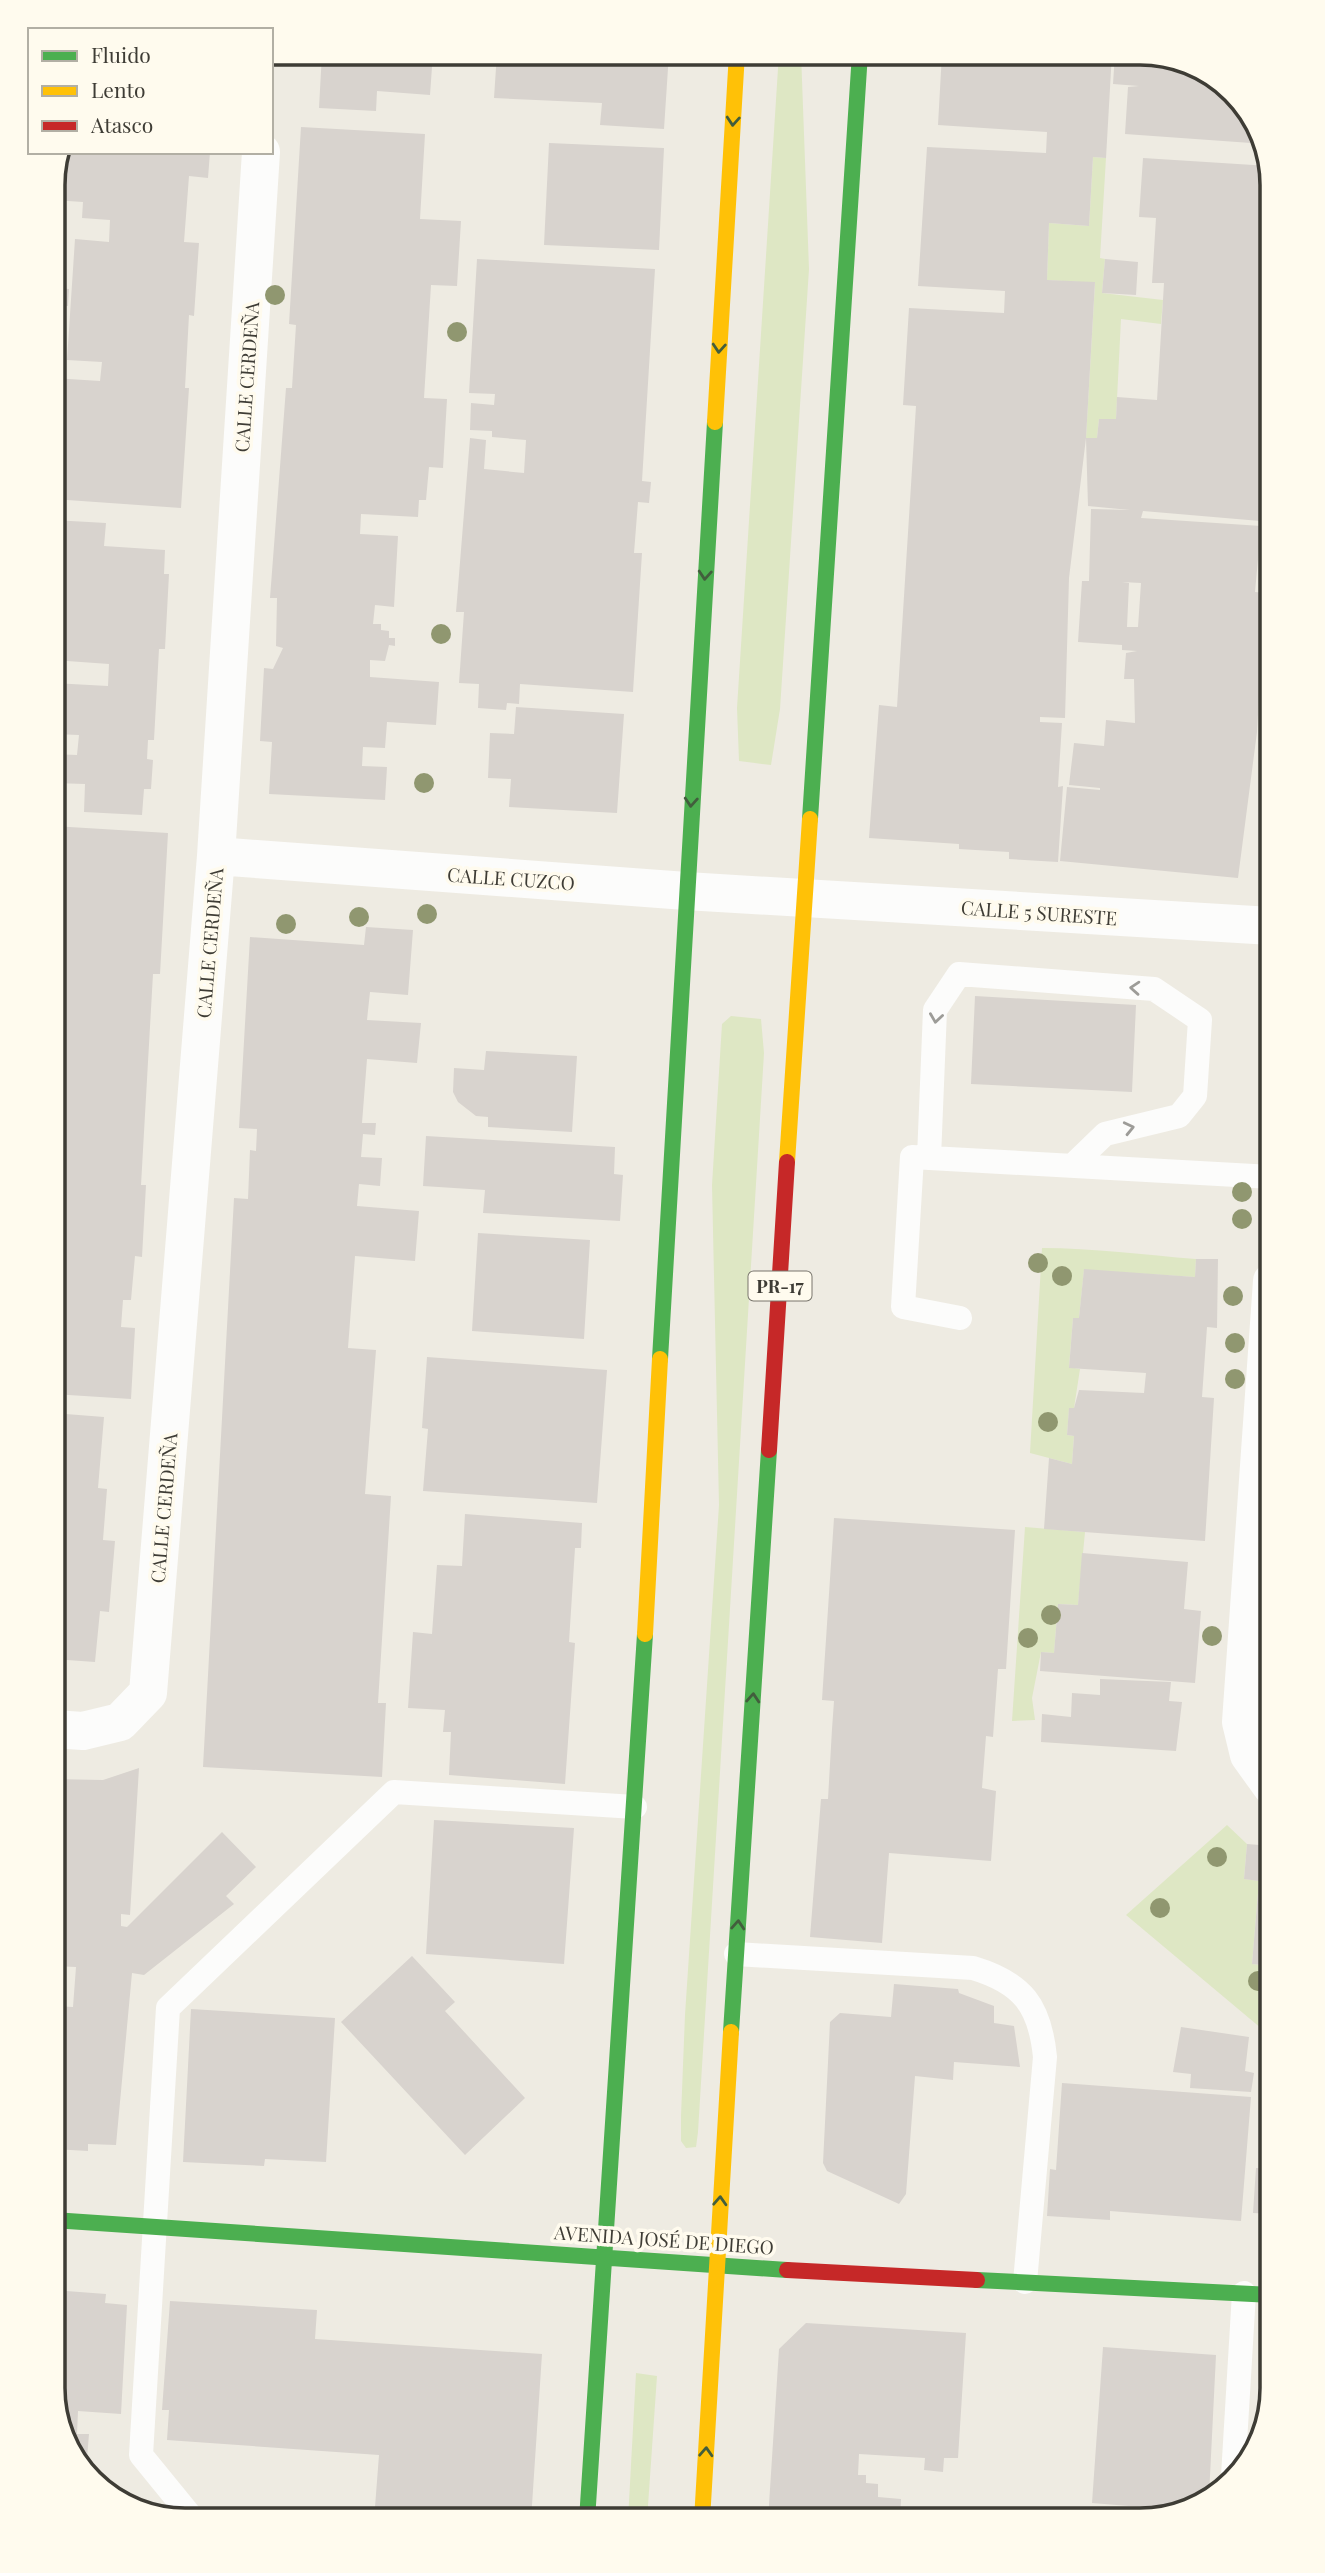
<svg xmlns="http://www.w3.org/2000/svg" width="1325" height="2573" viewBox="0 0 1325 2573" font-family="'Playfair Display',serif">
<rect width="100%" height="100%" fill="#eeebe2"/>
<!-- green -->
<path fill="#dee7c4" d="M779,53H801L809,269L780,709L771,765L739,761L737,708Z
M1093,157L1106,158L1100,258L1105,259L1102,293L1163,300L1161,324L1121,319L1116,419H1099L1097,438H1086L1095,283L1047,280L1049,223L1089,226Z
M731,1016L761,1019L764,1053L698,2132L696,2147L686,2148L681,2141V2116L685,2015L719,1505L712,1185L722,1024Z
M1042,1248C1093,1248 1145,1255 1196,1259L1195,1277L1084,1270L1079,1318H1073L1069,1367L1080,1369L1074,1408L1069,1409L1067,1435L1074,1436L1072,1464L1030,1453Z
M1025,1527L1085,1532L1078,1605L1058,1604L1054,1653L1041,1652L1032,1698L1035,1720L1012,1721Z
M1227,1825L1247,1844L1244,1879L1259,1881L1252,1964L1272,1966V2034H1268L1126,1915Z
M636,2373L657,2376L647,2520H628Z"/>
<!-- building -->
<path fill="#d8d3ce" fill-rule="evenodd" d="M322,53H433L430,95L377,91L376,111L319,108Z
M497,53H669L664,129L600,125L602,103L494,98Z
M942,53H1112L1106,158L1093,157L1089,226L1049,223L1047,280L1095,282L1086,438L1069,578L1065,718L1040,717V722L1062,723L1058,787L1063,786L1058,862L1009,859V852L959,849V844L869,838L879,705L897,707L916,406L903,405L909,308L1004,313L1005,291L918,286L927,147L1046,153L1047,132L938,125Z
M1115,53H1150L1221,79L1263,134L1265,144L1125,134L1128,87L1139,86L1113,84Z
M301,127L425,134L420,219L461,221L457,286L431,285L424,398L447,399L443,468L429,467L426,500H419L418,517L361,514L360,534L398,536L394,607L375,605L373,624H381V630L389,631V638H395V646L389,645L385,661L370,660V677L439,682L436,725L387,722L385,748L363,747L362,766L387,767L385,800L269,794L272,742L260,741L264,668L273,669L283,648L276,646L277,598H270L286,388H292L296,325L289,324Z
M549,143L664,148L659,250L544,245Z
M64,152H210L208,178L189,176L184,242L199,243L194,316L189,315L185,388H189L181,508L53,499L57,413H53V378L100,381L102,362L67,360L75,239L109,242L110,220L82,218L83,202L53,200V176Z
M1143,158L1269,166L1272,184V522L1143,511L1141,518L1261,526L1255,592L1266,593L1261,661L1257,732L1238,878L1060,861L1067,787L1100,790V788L1069,785L1074,743L1104,746L1106,720L1135,723L1134,679H1124L1126,653L1137,651L1122,650V645L1078,642L1082,581H1089L1091,509L1130,510L1088,506L1086,438H1097L1099,419H1116L1117,397L1157,400L1164,283H1152L1156,218L1139,217ZM1122,582L1141,583L1138,627H1127L1129,583Z
M53,253H60L57,288L69,289L68,306L53,305Z
M477,259L655,269L642,481L651,482L649,503L638,502L634,553H642L633,692L520,684L519,704L507,703L506,710L478,708L479,684L459,683L464,612H456L470,438L486,440L484,469L524,473L526,440L492,437V431L470,430L471,403L494,405L495,394L469,393Z
M1105,259L1138,262L1136,295L1102,293Z
M53,520L106,523L104,546L165,550L164,574H169L165,649H159L154,740H148L147,759L153,760L151,789H144L142,815L84,812L85,784L53,783V754L77,755L79,735L53,734V683L108,686L109,664L53,660Z
M516,707L624,714L617,813L509,807L511,779L488,778L490,733L514,734Z
M53,826L168,833L160,974H153L141,1185H146L142,1257L135,1256L131,1300H123L121,1327L135,1328L131,1399L53,1394Z
M366,927L413,930L408,995L370,992L367,1020L421,1023L417,1063L367,1059L362,1123H376L375,1135L363,1134L361,1157L382,1158L380,1186L359,1184L357,1206L419,1211L415,1261L355,1256L348,1348L376,1350L365,1494L391,1496L378,1703H386L382,1777L203,1767L234,1198L248,1199L250,1150L256,1151L257,1129L239,1128L250,937L364,945Z
M975,996L1136,1005L1132,1092L971,1084Z
M486,1051L577,1056L572,1132L488,1127V1117L476,1116L458,1102L453,1092L454,1068L484,1070Z
M426,1136L615,1147L614,1174L623,1175L620,1221L483,1213L485,1190L423,1186Z
M478,1233L590,1240L584,1339L472,1331Z
M1196,1259H1218L1217,1328L1207,1327L1202,1397L1214,1398L1205,1541L1044,1529L1049,1458L1072,1464L1074,1436L1067,1435L1069,1408H1074L1079,1390L1144,1393L1146,1373L1069,1368L1073,1318H1079L1084,1269L1195,1277Z
M427,1357L607,1370L597,1503L423,1491L428,1429L422,1428Z
M53,1413L104,1417L98,1488L107,1489L103,1540L115,1541L109,1612L100,1611L95,1662L53,1659Z
M465,1514L582,1523L581,1548H575L569,1642L575,1643L565,1784L449,1775L451,1732H443L445,1710L408,1708L413,1632L432,1634L437,1565L462,1566Z
M834,1518L1015,1530L1006,1669H998L993,1737L986,1736L982,1788L996,1791L991,1861L889,1853L882,1943L810,1937L821,1799H828L832,1729L834,1701L822,1700Z
M1082,1553L1188,1562L1184,1609L1201,1611L1195,1683L1040,1671L1041,1652L1054,1653L1058,1604L1078,1605Z
M1100,1679L1171,1682L1169,1701L1182,1702L1176,1751L1041,1742L1042,1714L1071,1717L1072,1693L1100,1695Z
M139,1768L130,1915L121,1914V1926L127,1927L222,1832L256,1867L226,1896L234,1904L144,1975L132,1973L116,2145L88,2144V2151L53,2149V2006L73,2007L76,1967L53,1966L55,1904H53V1779L103,1780Z
M434,1820L574,1828L564,1964L426,1954Z
M1247,1844L1272,1846V1966L1252,1964L1259,1881L1244,1879Z
M412,1956L455,2002L445,2011L525,2098L465,2155L341,2022Z
M894,1984L958,1989L959,1993L994,2006V2023L1014,2026L1020,2067L954,2062L953,2080L915,2076L906,2194L899,2204L827,2171L823,2163L830,2022L840,2013L891,2017Z
M191,2009L335,2018L326,2162L265,2159L264,2166L183,2162Z
M1181,2027L1249,2037L1245,2071L1254,2073L1251,2092L1190,2088L1191,2074L1173,2072Z
M1062,2083L1251,2097L1241,2221L1110,2211V2220L1047,2216L1050,2169L1056,2170Z
M1256,2168L1272,2169V2214L1253,2213Z
M53,2290L106,2294L105,2303L127,2305L121,2414L78,2411L77,2434H89L86,2470L62,2439L52,2389Z
M170,2301L317,2310L315,2339L542,2354L531,2520H374L379,2455L167,2440L169,2410H162Z
M806,2323L966,2333L958,2458H944L943,2472L924,2470L925,2458L859,2454L858,2475H866V2483L878,2484V2497L901,2499L900,2520H768L779,2349Z
M1103,2347L1216,2355L1209,2496L1191,2511L1155,2509L1154,2515L1148,2516L1141,2511V2507L1092,2503Z
M1265,2358H1272V2389L1262,2425Z"/>
<g fill="none" stroke-linecap="round" stroke-linejoin="round">
<!-- lane -->
<path stroke="#fcfcfb" stroke-width="24" d="M929,1158L935,1010L959,974L1154,989L1200,1020L1195,1096L1179,1116L1105,1134L1074,1164
M960,1318L903,1307L912,1157L1272,1177
M736,1954L973,1968C1023,1983 1040,2006 1045,2057L1025,2282
M1233,2476L1244,2293
M194,2520L141,2455L168,2008L394,1792L635,1807"/>
<!-- street -->
<path stroke="#fcfcfb" stroke-width="38" d="M216,856L686,891L1272,926
M53,1729L83,1731L120,1722L148,1693L216,856L261,152
M1272,1787L1249,1755L1241,1722L1272,1281"/>
<!-- fast -->
<path stroke="#4caf50" stroke-width="16" d="M810,819L860,53
M660,1359L715,422
M731,2032L769,1450
M53,2220L787,2270
M977,2280L1272,2295
M587,2520L645,1634"/>
<!-- slow -->
<path stroke="#ffc107" stroke-width="16" d="M715,422L737,53
M787,1162L810,819
M645,1634L660,1359
M702,2520L731,2032"/>
<!-- jam -->
<path stroke="#c62828" stroke-width="16" d="M769,1450L787,1162
M787,2270L977,2280"/>
</g>
<!-- trees -->
<g fill="#909770">
<circle cx="275" cy="295" r="10"/>
<circle cx="457" cy="332" r="10"/>
<circle cx="441" cy="634" r="10"/>
<circle cx="424" cy="783" r="10"/>
<circle cx="427" cy="914" r="10"/>
<circle cx="359" cy="917" r="10"/>
<circle cx="286" cy="924" r="10"/>
<circle cx="1242" cy="1192" r="10"/>
<circle cx="1242" cy="1219" r="10"/>
<circle cx="1038" cy="1263" r="10"/>
<circle cx="1062" cy="1276" r="10"/>
<circle cx="1233" cy="1296" r="10"/>
<circle cx="1235" cy="1343" r="10"/>
<circle cx="1235" cy="1379" r="10"/>
<circle cx="1048" cy="1422" r="10"/>
<circle cx="1051" cy="1615" r="10"/>
<circle cx="1212" cy="1636" r="10"/>
<circle cx="1028" cy="1638" r="10"/>
<circle cx="1217" cy="1857" r="10"/>
<circle cx="1160" cy="1908" r="10"/>
<circle cx="1258" cy="1981" r="10"/>
</g>
<!-- one-way arrows -->
<defs><path id="oneway-chevron" d="M-2-3.5L2.5 0L-2 3.5" fill="none" stroke-width="1.6" stroke-linecap="round" stroke-linejoin="round" transform="scale(1.75)"/></defs>
<g stroke="#425e3d">
<use href="#oneway-chevron" transform="translate(733 121) rotate(94)"/>
<use href="#oneway-chevron" transform="translate(719 348) rotate(94)"/>
<use href="#oneway-chevron" transform="translate(705 575) rotate(94)"/>
<use href="#oneway-chevron" transform="translate(691 802) rotate(94)"/>
<use href="#oneway-chevron" transform="translate(753 1698) rotate(-86)"/>
<use href="#oneway-chevron" transform="translate(738 1925) rotate(-86)"/>
<use href="#oneway-chevron" transform="translate(720 2201) rotate(-87)"/>
<use href="#oneway-chevron" transform="translate(706 2452) rotate(-87)"/>
</g>
<g stroke="#9d9c98">
<use href="#oneway-chevron" transform="translate(1135 988) rotate(-176)"/>
<use href="#oneway-chevron" transform="translate(936 1018) rotate(98)"/>
<use href="#oneway-chevron" transform="translate(1129 1128) rotate(-13)"/>
</g>
<g text-anchor="middle" dominant-baseline="central" stroke-width="7" stroke-linejoin="round" paint-order="stroke">
<!-- shield labels -->
<rect fill="#fffbee" stroke="#78756c" stroke-width="2" x="748.5" y="1271.5" width="63" height="29" rx="5"/>
<g font-size="18" font-weight="bold" fill="#3e3c35">
<text x="780" y="1286">PR-17</text>
</g>
<!-- street labels -->
<g font-size="19" fill="#3e3c35" stroke="#fffbee">
<text transform="translate(246 377) rotate(-86)">CALLE CERDEÑA</text>
<text transform="translate(511 878) rotate(4)">CALLE CUZCO</text>
<text transform="translate(1039 912) rotate(4)">CALLE 5 SURESTE</text>
<text transform="translate(209 943) rotate(-85)">CALLE CERDEÑA</text>
<text transform="translate(163 1508) rotate(-85)">CALLE CERDEÑA</text>
<text transform="translate(664 2239) rotate(4)">AVENIDA JOSÉ DE DIEGO</text>
</g>
</g>
<!-- crop -->
<path d="M0 0H1325V2573H0ZM185 65H1140A120 120 0 0 1 1260 185V2388A120 120 0 0 1 1140 2508H185A120 120 0 0 1 65 2388V185A120 120 0 0 1 185 65Z" fill="#fffbee" fill-rule="evenodd"/>
<path fill="none" stroke="#3e3c35" stroke-width="3.5" d="M185 65H1140A120 120 0 0 1 1260 185V2388A120 120 0 0 1 1140 2508H185A120 120 0 0 1 65 2388V185A120 120 0 0 1 185 65Z"/>
<!-- legend -->
<rect x="28" y="28" width="245" height="126" fill="#fffbee" stroke="#b2afa4" stroke-width="2"/>
<rect x="42" y="51" width="35" height="10" fill="#4caf50" stroke="#b2afa4" stroke-width="2"/>
<text x="91" y="63" font-size="21" fill="#3e3c35">Fluido</text>
<rect x="42" y="86" width="35" height="10" fill="#ffc107" stroke="#b2afa4" stroke-width="2"/>
<text x="91" y="98" font-size="21" fill="#3e3c35">Lento</text>
<rect x="42" y="121" width="35" height="10" fill="#c62828" stroke="#b2afa4" stroke-width="2"/>
<text x="91" y="133" font-size="21" fill="#3e3c35">Atasco</text>
</svg>
